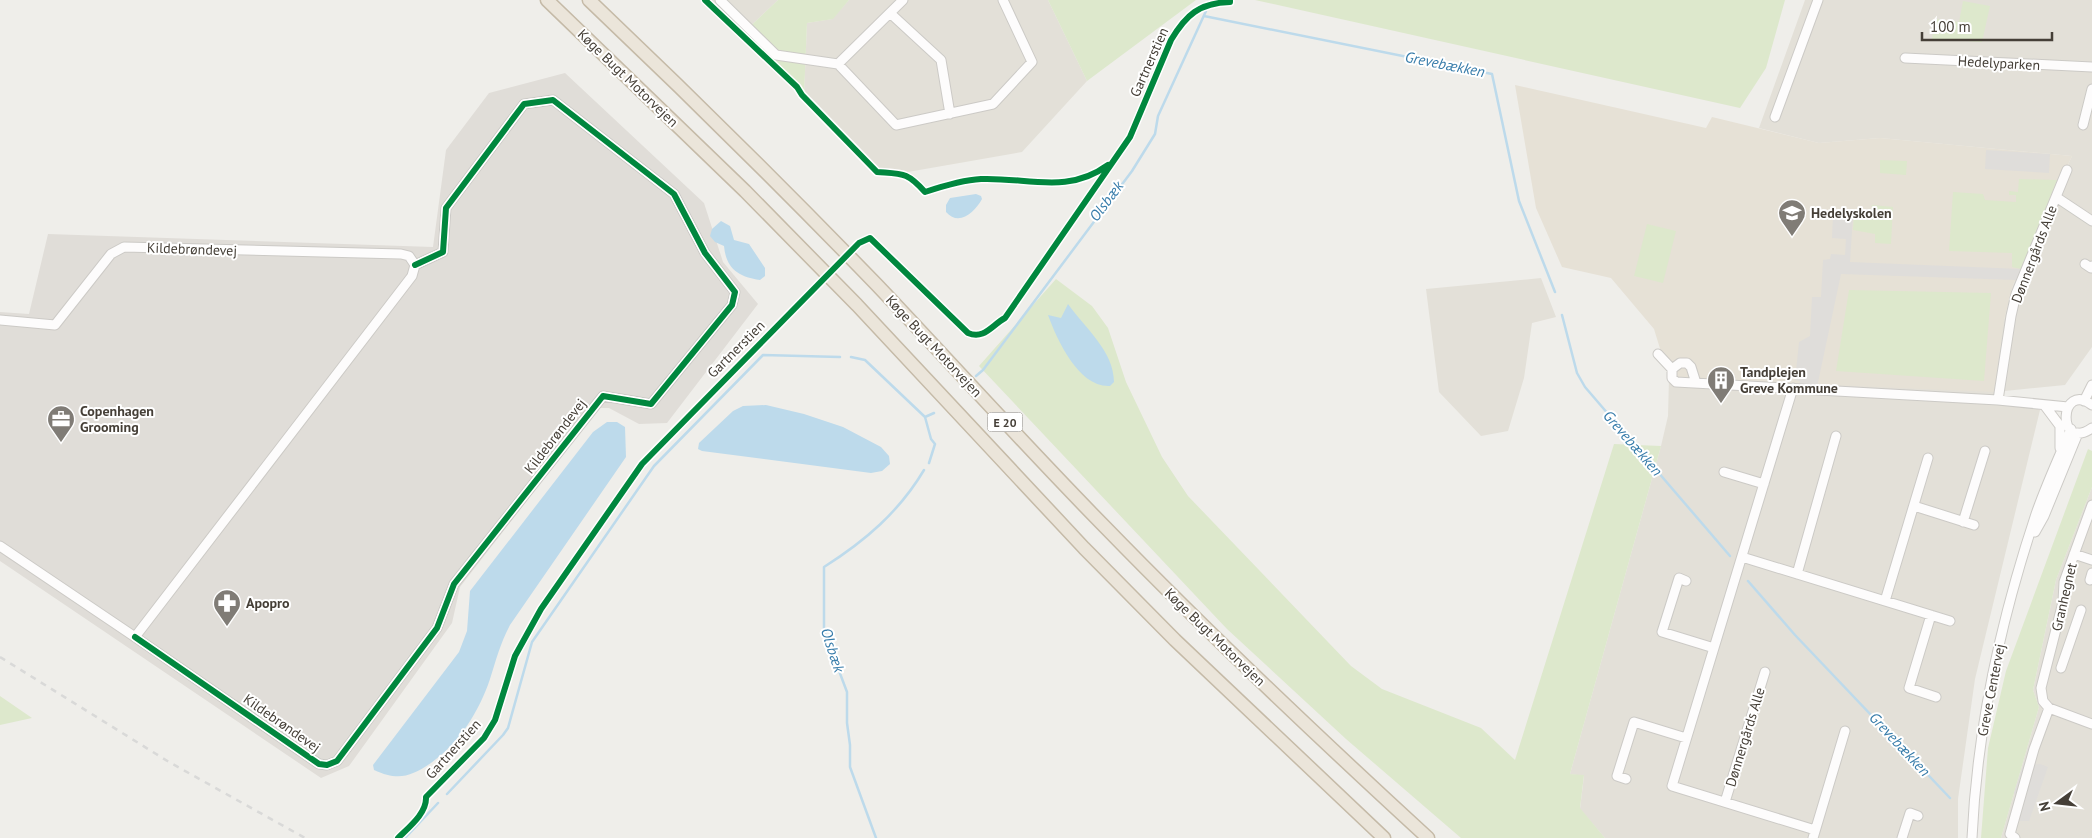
<svg xmlns="http://www.w3.org/2000/svg" width="2092" height="838" viewBox="0 0 2092 838" font-family="'PT Sans',sans-serif">
<rect width="100%" height="100%" fill="#efeeea"/>
<!-- residential -->
<path fill="#e3e0d8" d="M709,0H778L743,33Z
M849,0H1048L1087,81L1022,152L885,176L804,96L807,23L832,19Z
M1805,0H2092V347L2065,385L1995,392L2040,410L1975,679L1958,799V838H1605L1580,809L1584,776L1570,774L1661,446L1668,416L1669,378L2004,320L2013,285L2072,156L1880,138L1819,143L1759,128Z
M1541,278L1556,317L1532,323L1524,378L1508,431L1481,436L1439,392L1426,289Z
M2092,487V838H2001L2039,707L2033,690L2056,580Z"/>
<!-- industrial -->
<path fill="#e0ddd8" d="M565,73L704,203L723,262L758,304L667,423L639,424L609,408H599L460,587L452,623L349,766L321,778L0,561V312L29,314L48,234L433,247L446,150L489,93Z"/>
<!-- education -->
<path fill="#e6e1d6" d="M1515,85L1706,128L1712,117L1819,143L1880,138L2072,156L2013,285L2004,320L1994,392L1669,378L1654,329L1611,278L1562,267L1536,208Z"/>
<!-- green -->
<path fill="#dde8cc" d="M778,0H849L833,19L807,23L804,96L743,33Z
M1048,0H1196L1087,81Z
M1255,0H1785L1766,68L1740,108Z
M1963,1L1990,6L1982,42L1932,39L1935,19L1959,22Z
M1880,160L1907,161L1906,175L1880,173Z
M2019,179L2057,180L2021,269L2012,267V253L1949,251L1953,192L1983,194L1985,200L2016,202V195H2009V191L2018,192Z
M1872,205L1893,207L1891,244L1875,243V234L1853,230L1854,211L1871,212Z
M1647,224L1676,231L1663,283L1634,276Z
M1056,279L1092,306L1108,328L1126,382L1162,457L1188,496L1351,666L1382,689L1481,728L1515,760L1614,444L1661,446L1570,774L1584,775L1580,808L1605,838H1461L1346,739L1227,629L979,366Z
M1849,290L1991,293L1984,381L1836,371Z
M2088,449L2092,451V487L2056,580L2033,690L2039,707L2001,838H1981L1988,748L2006,671Z
M0,696L32,718L0,725Z"/>
<!-- parking -->
<path fill="#dfddda" d="M1986,150L2050,154L2049,173L1985,169Z
M1833,215L1853,216L1850,262L2021,269L2016,280L1841,274L1817,387L1799,385L1800,381L1795,380L1799,342L1810,336L1812,297H1821L1823,260L1830,259L1831,254L1845,255L1846,239L1832,238Z
M2024,762L2031,765L2040,764L2048,767L2029,821H2018V796L2014,793Z"/>
<!-- water -->
<path fill="#bddaeb" d="M976,194L981,196L982,199C975,212 959,227 946,212V205L950,198Z
M721,221L730,226L734,240L749,244L765,268V276L760,280C739,277 726,269 724,246L715,242L710,236L712,229Z
M1068,304C1085,328 1114,351 1114,382L1110,386C1079,388 1057,340 1048,315L1061,318Z
M766,405L804,414L843,427L881,447L889,456L890,464L882,471L871,473L702,451L698,449L699,443L733,411L743,406Z
M607,422H617L625,427L626,457L510,625C500,644 496,660 490,679C479,712 459,743 431,763C410,777 398,781 374,770L373,765L459,652L467,631L470,591L593,432Z"/>
<g fill="none" stroke-linecap="round" stroke-linejoin="round">
<!-- stream -->
<path stroke="#bddaeb" stroke-width="2.5" d="M1204,16L1492,74L1519,201L1555,292
M1562,315L1577,373L1585,387L1730,556
M851,357L865,360L925,417
M976,376L983,370L1132,171L1155,134L1158,116L1206,11
M929,463L935,444L931,439L925,417L934,413
M1748,581L1795,635L1950,798
M447,794L503,735L508,728L532,642L654,466L763,355L840,357
M405,838L438,803
M876,838L850,767V745L847,723V692L824,631V567C865,541 899,512 924,470"/>
<!-- minor casing -->
<g stroke="#cccac6" stroke-width="11">
<path id="minor" d="M720,0L776,55L838,64L896,125L993,104L1032,62L1003,0
M890,13L941,60L950,114
M1905,58L2092,67
M838,64L903,0
M1775,117L1818,0
M2083,125L2092,89
M2056,197L2092,221
M2085,264L2091,268L2092,266
M0,320L55,325L111,254L124,247L401,254L409,256L415,265L412,276L135,637L0,546
M1658,354L1672,369V378L1676,382L1998,400L2068,407
M1672,369L1680,363H1687L1691,367L1696,383
M1793,388L1672,786L1815,830
M1998,400L2011,316L2016,294L2067,170
M2084,401L2092,385
M2092,405C2059,380 2056,453 2092,428
M2045,406L2060,426V448
M1724,472L1764,484
M1914,506L1974,525
M1963,522L1985,451
M2035,532L2044,516L2078,433
M2074,554L2092,560
M1742,557L1950,621
M1797,574L1836,436
M2090,580L2092,573
M1686,581L1679,578L1662,632L1714,648
M1885,601L1928,458
M1931,615L1909,688L1936,697
M135,637L319,764L327,765L337,761L437,628L454,584L603,396L651,404L732,305L735,292L705,253L674,194L553,100L524,104L446,208L443,252L415,265
M2061,668L2081,610
M2049,708L2043,701L2041,688L2063,602L2064,582L2092,505
M1626,779L1617,776L1634,722L1686,738
M1725,802L1765,672
M1813,838L1845,731
M1902,838L1910,813L1918,816
M1972,838C1977,727 2001,619 2036,514C2046,485 2059,457 2071,429
M2015,838L2010,834L2034,749L2049,708L2092,724"/>
</g>
<!-- highway casing -->
<g stroke="#c5baa7" stroke-width="15">
<path id="highway" d="M547,0L745,191L857,305L1084,548L1175,640L1384,838
M589,0C687,93 783,188 877,285C954,366 1028,449 1106,528C1210,635 1318,737 1428,838"/>
</g>
<!-- minor -->
<use href="#minor" stroke="#fdfcfc" stroke-width="9"/>
<!-- highway -->
<use href="#highway" stroke="#ebe5da" stroke-width="12"/>
<!-- rail -->
<path stroke="#d9d9d8" stroke-width="2.5" stroke-dasharray="6 6" stroke-linecap="butt" d="M0,657L169,762L305,838"/>
<!-- cycleway casing -->
<g stroke="#fff" stroke-width="9">
<path id="cycleway" d="M705,0L797,87L802,95L877,172C903,174 907,172 925,192C943,186 962,180 981,179C1027,177 1067,195 1108,165
M135,637L319,764L327,765L337,761L437,628L454,584L603,396L651,404L732,305L735,292L705,253L674,194L553,100L524,104L446,208L443,252L415,265
M398,838C409,827 427,813 426,797L484,738L495,720L515,656L541,609L642,464L859,243L870,238L968,333C984,340 992,325 1005,318L1130,137L1171,40C1186,15 1199,3 1230,2V0"/>
</g>
<!-- cycleway -->
<use href="#cycleway" stroke="#00873e" stroke-width="6"/>
</g>
<!-- icons -->
<defs>
<g id="school-pin" transform="scale(1.4375)"><path d="M0 17L-7.5 6A9.5 9.5 0 1 1 7.5 6Z" fill="#807c76" stroke="#fff"/><path d="M0-5L7-2L0 1L-7-2ZM-4 1L0 2.5L4 1V4Q0 6-4 4Z" fill="#fff"/></g>
<g id="building-pin" transform="scale(1.4375)"><path d="M0 17L-7.5 6A9.5 9.5 0 1 1 7.5 6Z" fill="#807c76" stroke="#fff"/><path d="M-4-6H4V6H1V3H-1V6H-4ZM-2.5-4.3h1.7v1.8h-1.7ZM.8-4.3h1.7v1.8H.8ZM-2.5-1h1.7V.8h-1.7ZM.8-1h1.7V.8H.8Z" fill="#fff"/></g>
<g id="office-pin" transform="scale(1.4375)"><path d="M0 17L-7.5 6A9.5 9.5 0 1 1 7.5 6Z" fill="#807c76" stroke="#fff"/><path d="M-6-3h4V-5.5h4V-3h4V5H-6ZM-1-4.5V-3h2v-1.5ZM-6 0V1H6V0Z" fill="#fff"/></g>
<g id="pharmacy-pin" transform="scale(1.4375)"><path d="M0 17L-7.5 6A9.5 9.5 0 1 1 7.5 6Z" fill="#807c76" stroke="#fff"/><path d="M-2-6h4v4h4v4h-4v4h-4v-4h-4v-4h4Z" fill="#fff"/></g>
</defs>
<g fill-rule="evenodd">
<use href="#school-pin" x="1792" y="213"/>
<use href="#building-pin" x="1721" y="380"/>
<use href="#office-pin" x="61" y="419"/>
<use href="#pharmacy-pin" x="227" y="603"/>
</g>
<g text-anchor="middle" dominant-baseline="central" stroke-width="4" stroke-linejoin="round" paint-order="stroke">
<!-- shield labels -->
<rect fill="#fff" stroke="#7d7973" stroke-width="1" x="987.5" y="412.5" width="35" height="19" rx="4"/>
<g font-size="12" font-weight="bold" fill="#453f37">
<text x="1005" y="422">E 20</text>
</g>
<!-- street labels -->
<g font-size="14" fill="#453f37" stroke="#fff">
<text transform="translate(1149 62) rotate(-66)">Gartnerstien</text>
<text transform="translate(1999 63) rotate(3)">Hedelyparken</text>
<text transform="translate(628 78) rotate(44)">Køge Bugt Motorvejen</text>
<text transform="translate(192 249) rotate(2)">Kildebrøndevej</text>
<text transform="translate(2034 254) rotate(-69)">Dønnergårds Alle</text>
<text transform="translate(934 346) rotate(47)">Køge Bugt Motorvejen</text>
<text transform="translate(736 349) rotate(-45)">Gartnerstien</text>
<text transform="translate(555 436) rotate(-52)">Kildebrøndevej</text>
<text transform="translate(2064 597) rotate(-77)">Granhegnet</text>
<text transform="translate(1215 637) rotate(44)">Køge Bugt Motorvejen</text>
<text transform="translate(1991 690) rotate(-79)">Greve Centervej</text>
<text transform="translate(282 723) rotate(35)">Kildebrøndevej</text>
<text transform="translate(1745 737) rotate(-73)">Dønnergårds Alle</text>
<text transform="translate(453 749) rotate(-48)">Gartnerstien</text>
</g>
<!-- poi labels -->
<g font-size="14" font-weight="bold" fill="#453f37" stroke="#fff" text-anchor="start">
<text x="1811" y="213">Hedelyskolen</text>
<text x="1740" y="372">Tandplejen<tspan x="1740" dy="16">Greve Kommune</tspan></text>
<text x="80" y="411">Copenhagen<tspan x="80" dy="16">Grooming</tspan></text>
<text x="246" y="603">Apopro</text>
</g>
<!-- water labels -->
<g font-size="15" font-style="italic" fill="#377caa" stroke="#fff">
<text transform="translate(1445 64) rotate(11)">Grevebækken</text>
<text transform="translate(1106 201) rotate(-53)">Olsbæk</text>
<text transform="translate(1633 443) rotate(49)">Grevebækken</text>
<text transform="translate(833 650) rotate(72)">Olsbæk</text>
<text transform="translate(1900 744) rotate(47)">Grevebækken</text>
</g>
</g>
<!-- north arrow -->
<g transform="translate(2057 803) rotate(255)" stroke="#ffffff" stroke-width="4" paint-order="stroke">
<path d="M0-4L9 19L0 12L-9 19Z" fill="#453f37"/>
<text y="-8" font-size="14" font-weight="bold" text-anchor="middle" fill="#453f37">N</text>
</g>
<!-- scale -->
<path d="M1922 32v8h130v-8" fill="none" stroke="#453f37" stroke-width="2.5"/>
<text x="1930" y="32" font-size="15" fill="#453f37" stroke="#ffffff" stroke-width="4" paint-order="stroke">100 m</text>
</svg>
